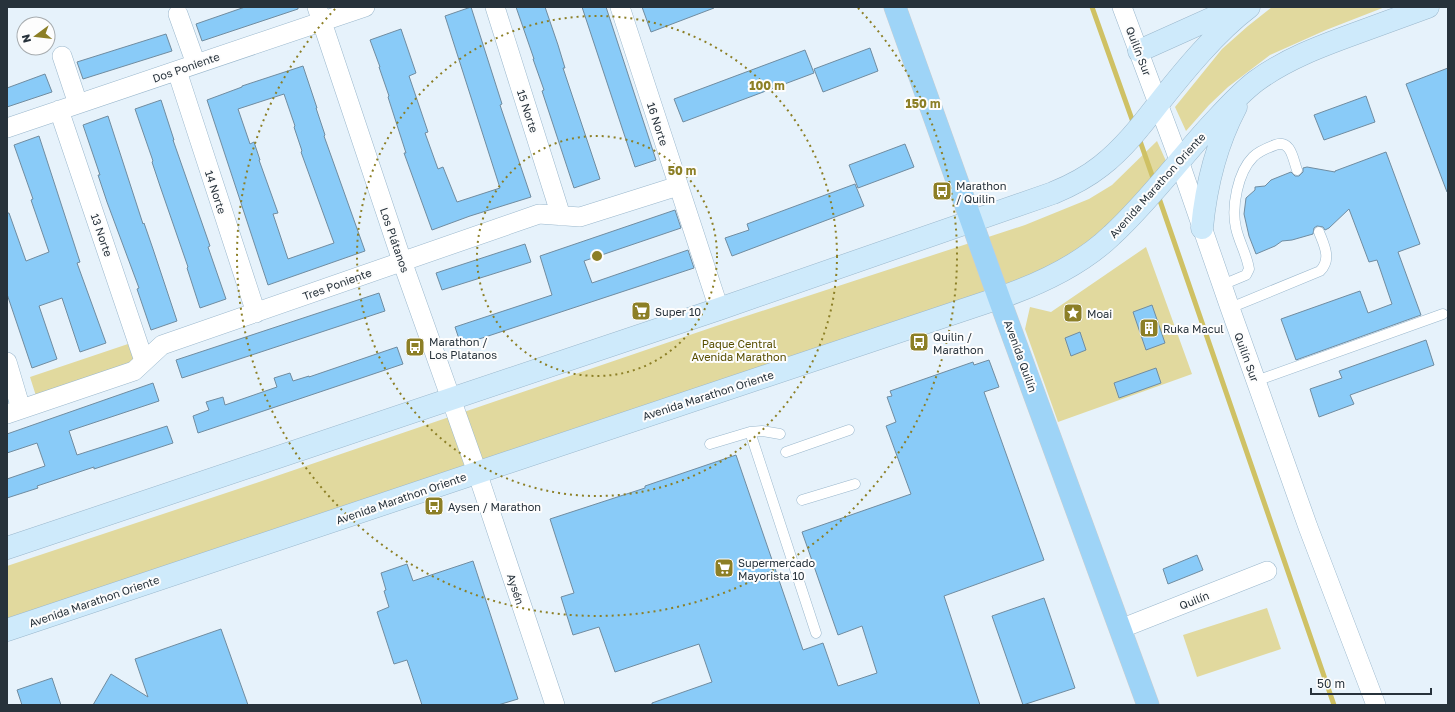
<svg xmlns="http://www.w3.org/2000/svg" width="1455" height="712" viewBox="0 0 1455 712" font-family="'Golos Text',sans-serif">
<rect width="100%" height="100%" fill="#e6f2fb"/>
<!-- green -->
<path fill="#e1d99e" d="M1272,7H1385L1326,30L1270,55L1228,87L1209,105L1186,131L1175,107L1222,49L1248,26Z
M1157,141L1166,161L1126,212L1054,268L7,623V566L259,482L725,323L1025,225L1089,199L1112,185Z
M1146,247L1192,374L1058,422L1025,329L1030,307L1051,312Z
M128,344L134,360L127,369L37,399L30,377Z
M1267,608L1281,649L1197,677L1183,635Z"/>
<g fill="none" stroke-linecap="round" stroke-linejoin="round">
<!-- stream -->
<path stroke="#cfc164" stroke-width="5" d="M1092,7L1134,125
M1139,138L1154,181
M1158,195L1334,705"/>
</g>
<!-- building -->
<path fill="#89cbf8" stroke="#708ca0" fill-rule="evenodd" d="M245,7H298V9L202,41L196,24Z
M471,7L502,104L500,105L531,197L470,216L432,230L404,153H406L388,97L389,96L379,67H380L370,40L401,29L416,73L409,76L428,132L425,133L438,169L443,167L457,202L500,188L445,16Z
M516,7H545L558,45L565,68H563L600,179L574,188L542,91L544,90L533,59H534Z
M582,7H606L656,160L635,167Z
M642,7H713L714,8L651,32Z
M166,34L172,51L83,79L77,62Z
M870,48L878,71L823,92L814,69Z
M805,50L814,73L683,122L674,99Z
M303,66L317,108H316L325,135L324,136L365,251L268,285L207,100L242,87V86ZM284,94L295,126L294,127L302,151L301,152L334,243L288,259L273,214L278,213L259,160H260L254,142L250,144L238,109Z
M1448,68V192H1447L1406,84Z
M45,74L52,92L7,107V88Z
M1366,96L1375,122L1324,140L1314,115Z
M161,100L174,140H173L210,246L208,247L226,299L200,308L187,268L188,267L160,186L152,162L153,161L135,109Z
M108,116L143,224L144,223L153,249L177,321L151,330L137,289L139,288L107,202L98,175H100L83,125Z
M39,136L80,262L77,263L106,343L80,352L62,298L39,306L57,359L32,368L7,294V213H9L26,261L49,252L31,200L33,199L14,145Z
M905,144L914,167L858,188L849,165Z
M1386,152L1420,244L1398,252L1421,315L1296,360L1281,319L1360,291L1368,313L1392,304L1377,260L1369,262L1349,209L1329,228L1325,230L1323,227L1317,226L1314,228L1313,234L1292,240L1282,241L1275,246L1256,254L1249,236L1244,214L1246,198L1255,190V187L1265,186L1271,180L1291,172L1295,176H1299L1303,172V168L1307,167L1335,172V171Z
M855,184L864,206L732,256L725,238L749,230L747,224Z
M675,210L681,228L584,261L592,283L688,250L694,268L461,345L455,327L552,295L540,256Z
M525,244L531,262L442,290L436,273Z
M379,293L385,311L182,378L176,360Z
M1152,305L1165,343L1146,350L1133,312Z
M1080,332L1086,350L1071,356L1065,338Z
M1426,340L1434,365L1350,395L1354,404L1319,417L1310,389L1342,378L1339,371Z
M397,347L403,364L198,433L193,416L209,410L206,402L223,397L225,405L277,387L274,378L290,373L293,381L309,376V377Z
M989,360L999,387L984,392L1044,560L944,596L980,705H652V703L712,682L699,644L615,672L599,627L573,635L561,597L574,593L550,519L645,488V486L736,455L803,650L823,643L838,686L877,673L862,626L838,635L802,532L911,494L886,426L896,422L887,397L892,396L890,391L973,362L974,365Z
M1156,368L1161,383L1119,398L1114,383Z
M153,383L159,401L69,431L77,455L167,426L173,443L94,469V467L37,486L38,488L7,498V479L45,466L37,443L7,453V434Z
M1197,555L1203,570L1168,584L1163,569Z
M473,561L518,699L498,705H422L407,660L394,664L377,612L389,607L384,591L386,590L381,573L407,564L413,581Z
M1044,598L1075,688L1023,705L992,616Z
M221,629L248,705H93L111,674L148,697L135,659Z
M52,678L61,705H22L17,690Z"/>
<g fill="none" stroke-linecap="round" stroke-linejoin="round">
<!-- service casing -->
<g stroke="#9ab7cc" stroke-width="11">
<path id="service" d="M1222,285L1246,275L1249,269C1247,255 1239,242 1236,228C1231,207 1238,172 1253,157C1259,151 1267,148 1275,145C1291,139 1293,159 1297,170
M1230,308L1320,271C1332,259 1324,245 1319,232
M1256,381L1443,314
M750,432L816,633
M710,444L750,432L762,431L780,434
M786,452L849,430
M802,500L855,484"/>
</g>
<!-- minor casing -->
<g stroke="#9ab7cc" stroke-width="20">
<path id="minor" d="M317,7L402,261L477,472L555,705
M495,7L561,216
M620,7L719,309
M1122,7L1175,149L1230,308L1308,527L1376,705
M178,14L196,64
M62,56L78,104
M177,71L256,313
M59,110L144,361
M7,128L365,7
M7,362L21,409
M7,414L134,371L162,345L539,214L580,217L678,186
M1120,629L1267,571"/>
</g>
<!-- secondary casing -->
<g stroke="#9ab7cc" stroke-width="23">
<path id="secondary" d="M1139,51L1237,7
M1202,228C1206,186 1216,145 1236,107
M7,548L719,309L1053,193C1070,186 1086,178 1101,166C1123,149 1141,126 1158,104C1184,71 1216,32 1249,7
M7,630L999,298C1040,284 1081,265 1112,235C1148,202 1178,161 1211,125C1225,110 1240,93 1256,81C1286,59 1321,46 1354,34C1379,25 1404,16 1428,7"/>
</g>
<!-- primary casing -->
<g stroke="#cbced0" stroke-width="23">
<path id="primary" d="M895,7L999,298L1148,705"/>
</g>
<!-- service -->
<use href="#service" stroke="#fff" stroke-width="10"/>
<!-- minor -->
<use href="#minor" stroke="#fff" stroke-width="19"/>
<!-- secondary -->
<use href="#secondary" stroke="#ceeafb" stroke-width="22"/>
<!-- primary -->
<use href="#primary" stroke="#9ed4f7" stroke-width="22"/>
</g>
<!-- distance rings -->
<g fill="none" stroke="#8c7f26" stroke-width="2" stroke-dasharray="2 4">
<circle cx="597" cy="256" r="120"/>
<circle cx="597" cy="256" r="240"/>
<path d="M858 8A360 360 0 1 1 336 8"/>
</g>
<!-- icons -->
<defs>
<g id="bus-square" transform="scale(1)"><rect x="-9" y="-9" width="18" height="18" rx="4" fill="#8c7f26" stroke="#fdfdfd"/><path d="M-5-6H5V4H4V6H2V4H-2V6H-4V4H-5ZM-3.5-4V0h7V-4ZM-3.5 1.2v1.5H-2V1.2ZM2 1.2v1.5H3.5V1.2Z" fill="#fff"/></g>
<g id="supermarket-square" transform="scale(1)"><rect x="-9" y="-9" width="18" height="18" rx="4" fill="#8c7f26" stroke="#fdfdfd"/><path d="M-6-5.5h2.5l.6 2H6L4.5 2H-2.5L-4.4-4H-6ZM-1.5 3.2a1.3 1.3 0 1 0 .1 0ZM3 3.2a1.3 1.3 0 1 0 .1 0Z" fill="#fff"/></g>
<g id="sight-square" transform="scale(1)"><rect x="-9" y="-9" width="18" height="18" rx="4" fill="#8c7f26" stroke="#fdfdfd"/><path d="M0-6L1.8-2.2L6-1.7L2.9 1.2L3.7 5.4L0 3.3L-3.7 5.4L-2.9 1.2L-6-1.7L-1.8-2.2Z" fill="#fff"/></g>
<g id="building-square" transform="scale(1)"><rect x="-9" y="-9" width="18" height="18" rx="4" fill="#8c7f26" stroke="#fdfdfd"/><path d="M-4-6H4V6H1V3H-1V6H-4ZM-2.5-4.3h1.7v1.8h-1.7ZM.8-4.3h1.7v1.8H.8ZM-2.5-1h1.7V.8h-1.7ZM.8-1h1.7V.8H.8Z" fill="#fff"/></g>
</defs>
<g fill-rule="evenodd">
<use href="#bus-square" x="942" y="191"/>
<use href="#supermarket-square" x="641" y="311"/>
<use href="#sight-square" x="1073" y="313"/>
<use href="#building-square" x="1149" y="328"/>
<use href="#bus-square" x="919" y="342"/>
<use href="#bus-square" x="415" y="347"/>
<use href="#bus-square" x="434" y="506"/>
<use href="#supermarket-square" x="724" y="568"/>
</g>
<g text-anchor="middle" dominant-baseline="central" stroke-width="4" stroke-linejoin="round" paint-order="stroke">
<!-- street labels -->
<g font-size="11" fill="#27323b" stroke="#fdfdfd">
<text transform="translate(1139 51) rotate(69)">Quilín Sur</text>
<text transform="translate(186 67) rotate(-19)">Dos Poniente</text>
<text transform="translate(528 111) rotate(72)">15 Norte</text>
<text transform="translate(658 124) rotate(72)">16 Norte</text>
<text transform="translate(1157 185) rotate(-48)">Avenida Marathon Oriente</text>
<text transform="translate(216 192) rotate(72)">14 Norte</text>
<text transform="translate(102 235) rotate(71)">13 Norte</text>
<text transform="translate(395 240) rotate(71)">Los Plátanos</text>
<text transform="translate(337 284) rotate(-20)">Tres Poniente</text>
<text transform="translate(1021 356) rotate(70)">Avenida Quilín</text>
<text transform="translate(1247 357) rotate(70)">Quilín Sur</text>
<text transform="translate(708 395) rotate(-18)">Avenida Marathon Oriente</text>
<text transform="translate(401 498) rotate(-19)">Avenida Marathon Oriente</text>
<text transform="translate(516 589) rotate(72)">Aysén</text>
<text transform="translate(1194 600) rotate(-22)">Quilín</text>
<text transform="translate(94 601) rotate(-19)">Avenida Marathon Oriente</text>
</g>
<!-- poi labels -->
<g font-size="11" fill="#27323b" stroke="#fdfdfd" text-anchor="start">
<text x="956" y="185">Marathon<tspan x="956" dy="13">/ Quilin</tspan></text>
<text x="655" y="311">Super 10</text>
<text x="1087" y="313">Moai</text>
<text x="1163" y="328">Ruka Macul</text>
<text x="933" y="336">Quilin /<tspan x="933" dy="13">Marathon</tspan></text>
<text x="429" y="341">Marathon /<tspan x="429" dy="13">Los Platanos</tspan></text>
<text x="448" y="506">Aysen / Marathon</text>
<text x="738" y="562">Supermercado<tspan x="738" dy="13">Mayorista 10</tspan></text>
</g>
<!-- park labels -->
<g font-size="11" fill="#584e00" stroke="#fdfdfd">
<text x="739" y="343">Paque Central<tspan x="739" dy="13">Avenida Marathon</tspan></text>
</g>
</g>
<circle cx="597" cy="256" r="6" fill="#8c7f26" stroke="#fdfdfd" stroke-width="2"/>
<g font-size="12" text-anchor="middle" font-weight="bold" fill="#8c7f26" stroke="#fdfdfd" stroke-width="4" stroke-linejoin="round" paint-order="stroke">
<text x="767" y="90">100 m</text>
<text x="923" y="108">150 m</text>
<text x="682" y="175">50 m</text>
</g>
<!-- border -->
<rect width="1455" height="712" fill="none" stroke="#27323b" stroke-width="16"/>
<!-- north arrow -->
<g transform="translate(36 36) rotate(255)"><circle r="19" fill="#fdfdfd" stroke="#a7acaf"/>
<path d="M0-3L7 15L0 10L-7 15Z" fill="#8c7f26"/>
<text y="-6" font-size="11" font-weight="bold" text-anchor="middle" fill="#27323b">N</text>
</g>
<!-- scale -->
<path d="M1311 688v6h120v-6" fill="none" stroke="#27323b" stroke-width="2"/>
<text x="1317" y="688" font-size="12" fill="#27323b" stroke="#fdfdfd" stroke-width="3" paint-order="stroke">50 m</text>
</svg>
